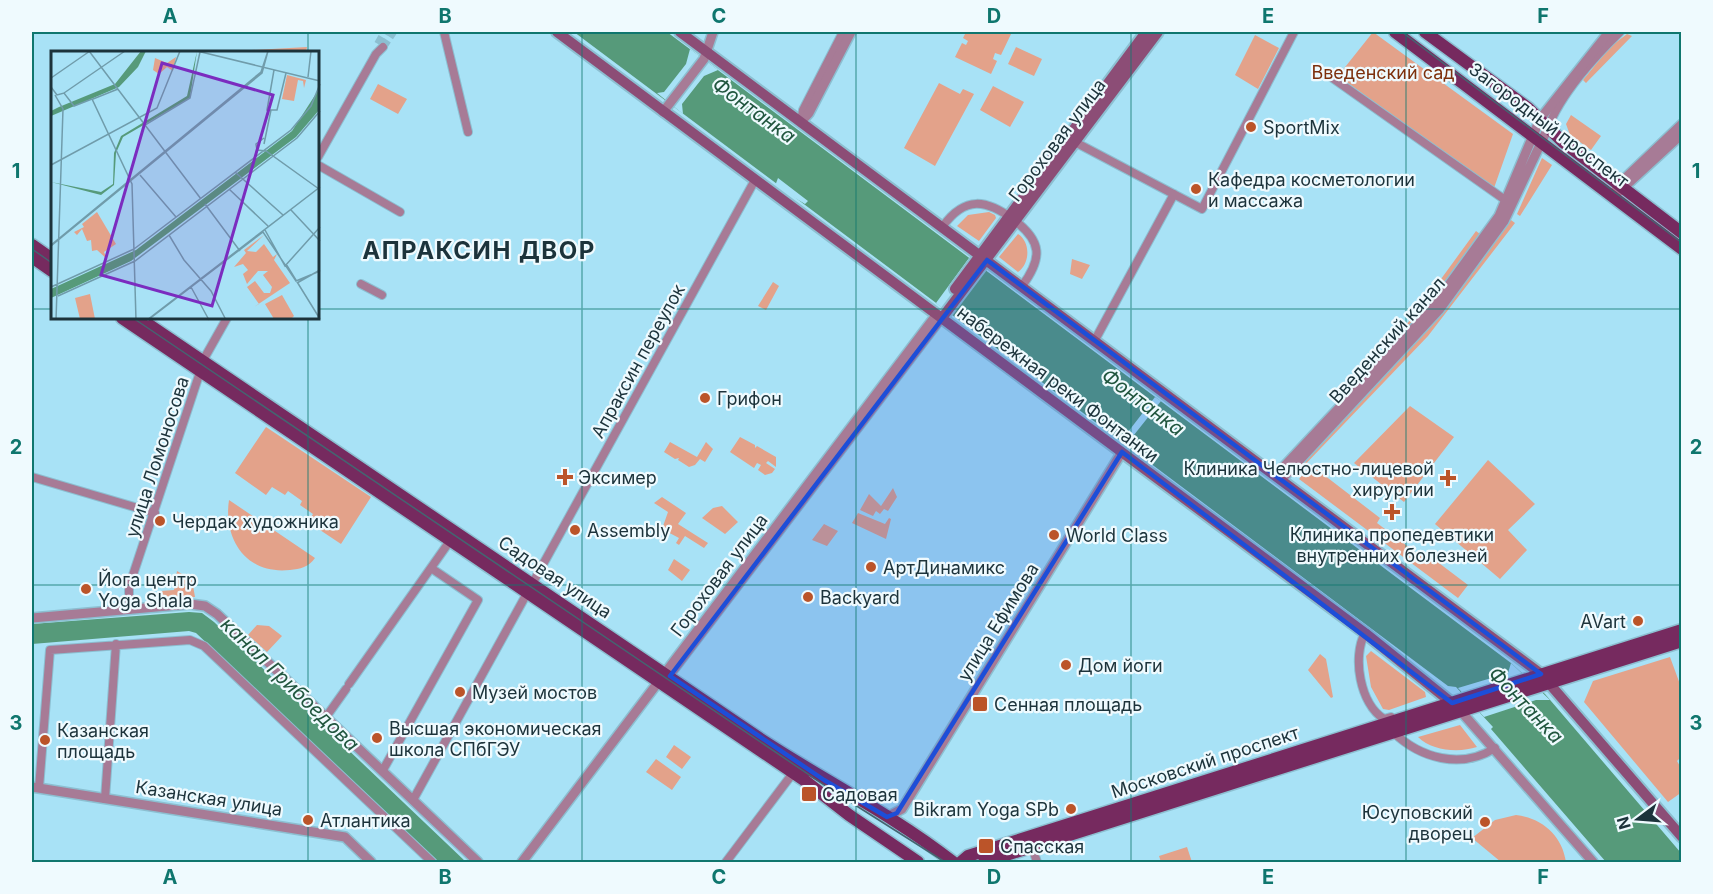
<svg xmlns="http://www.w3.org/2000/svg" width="1713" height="894" viewBox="0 0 1713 894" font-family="Inter,sans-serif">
<rect width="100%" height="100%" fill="#a8e2f6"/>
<!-- green -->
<path fill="#e3a28a" d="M966,32H1012L1001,55L995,53L993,59L997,61L991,74L955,57L962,43L966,45L968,41L963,38Z
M1373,32L1513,134L1494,188L1338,76Z
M1627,34L1632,36L1586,83L1583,80L1610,47Z
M1255,35L1279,48L1258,89L1235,75Z
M307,47L306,52H215Z
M1016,47L1042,59L1034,76L1008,64Z
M939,83L960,94L963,89L974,94L935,166L904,148Z
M378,84L407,99L398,114L370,99Z
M993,86L1024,102L1010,127L980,110Z
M1571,115L1601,136L1591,150L1570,135L1566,124Z
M1542,158L1552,165L1520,216L1517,214Z
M989,212L995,215L996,218L979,241L957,226L968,215Z
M1511,220L1515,223L1428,336L1299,471L1297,468L1435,322Z
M1476,231L1480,234L1421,316L1405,333L1400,331L1414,316Z
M1018,234C1031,242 1030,264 1018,272L999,257Z
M1072,259L1090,265L1082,279L1070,274Z
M773,282L779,286L766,310L758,306Z
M1410,406L1454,437L1404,502L1354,463Z
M266,427L371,497L341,544L308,522L313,514L300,505L302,501L288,491L285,495L272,487L266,495L235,473Z
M740,437L755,445V448L757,446L776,457V467L768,461L766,463L775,469L772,473L765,475L758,470L761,465L757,463L754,468L730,452Z
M670,442L697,457L706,442L713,449L705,462L700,459L695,465L689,467L678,460L679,458L675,459L664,452Z
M1488,460L1535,504L1508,530L1527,550L1500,579L1435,524Z
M1311,465L1380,518L1377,523L1419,555L1423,551L1468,585L1458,598L1299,479Z
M893,488L897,497L888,511L884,509L880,514L876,511L873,516L860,510L869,494L881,506Z
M662,497L686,513L678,524L708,543L704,548L685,536L679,545L676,543L679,538L662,529L668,512L654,503Z
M229,500L315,558C309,567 300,569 290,570C247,575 223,540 229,500Z
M722,506L738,522L725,534L702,518L713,508Z
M858,513L885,524L889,518L891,519L886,539L852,523Z
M824,524L838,531L827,546L812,540Z
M674,559L690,570L682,581L668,570Z
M177,571L192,580L195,597L165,599L161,591L174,590Z
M257,625L269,626L282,636L267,652L248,635Z
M1371,651L1425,692L1426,697L1389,710L1383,709L1371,687L1366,656Z
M1320,654L1326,659L1333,697L1331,698L1308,670Z
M1670,657L1681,687V757L1677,761L1681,768L1682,792L1668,802L1584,702L1593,681Z
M1460,725L1477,747C1459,753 1432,751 1418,737Z
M674,745L691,757L682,769L666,757Z
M656,759L681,777L672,790L646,772Z
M1516,815C1542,818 1562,835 1566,862H1501L1472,838L1495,820Z
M1187,847L1192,862H1161L1159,856Z"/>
<!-- water -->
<path fill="#569a7a" d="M574,32H667L1511,663L1545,694L1681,853V862H1606L1491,729L1493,727L1456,687L1448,686Z
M189,612L202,613L214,622L466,862H439L196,633L189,631L32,644V624Z"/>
<!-- pier -->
<path fill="#a8e2f6" d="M690,49L718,70L704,76L682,104L683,114L657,93L664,92L686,64Z
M778,178L808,201L805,204L775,186Z
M969,258L985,270L951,315L936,303Z
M1155,397L1161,401L1126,445L1121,441Z
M1511,663L1550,700H1536L1484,717L1458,688L1508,673Z"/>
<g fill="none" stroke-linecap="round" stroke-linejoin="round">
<!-- minor-tunnel -->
<path stroke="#8cbfd1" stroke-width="8" stroke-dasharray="8 4" stroke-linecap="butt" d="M378,44L385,32
M383,47L393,32"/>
<!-- minor casing -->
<g stroke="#8cbfd1" stroke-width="10">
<path id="minor" d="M444,32L468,132
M1331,77L1508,202
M801,122L803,110L843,32
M1548,128C1560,95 1595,56 1620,32
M1071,140L1202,209L1294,32
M318,157L376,54L383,47
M318,165L400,212
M943,226C965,196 986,199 1014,220C1042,241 1043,258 1022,286
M361,284L382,295
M1095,340L1174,194
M32,477L155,513
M129,610V587L205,357L227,318
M1365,633C1352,657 1360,704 1384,719L1391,717
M668,678L942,318
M349,684L452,538
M326,717L346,689
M1393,732C1420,758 1461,770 1495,748
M383,770L478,600L431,568
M39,788L50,650L190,640L204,646L432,862
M105,799L116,644
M413,800L755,180
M1032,847L1037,862
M726,862L793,773"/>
</g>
<!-- tertiary casing -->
<g stroke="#8cbfd1" stroke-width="12">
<path id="tertiary" d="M663,112L704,59L713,32
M801,122L809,113L851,32
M1620,191L1682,134
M1613,196L1618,185L1682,124
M1276,475L1430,311L1499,216L1540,119L1609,32
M1282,479L1439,310L1504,221L1548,128
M32,618L190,604L205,606L217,614L478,862
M1458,708L1593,862
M32,787L345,837L371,862
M887,817L902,809L1122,452
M522,862L937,314"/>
</g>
<!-- secondary casing -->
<g stroke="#8cbfd1" stroke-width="14">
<path id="secondary" d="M557,32L1365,633L1452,703
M680,32L1541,674L1682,837
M955,289L1146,32
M942,318L1158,32"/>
</g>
<!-- primary casing -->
<g stroke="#8cbfd1" stroke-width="15">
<path id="primary" d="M1395,32L1682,249
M1425,32L1528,108L1563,142L1682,233
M32,245L52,259
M32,257L52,271
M122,318L804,780L849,815L918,862
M139,318L762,740C825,781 893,815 953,862
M961,862L968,856L1682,630
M984,862L1682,641"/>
</g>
<!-- minor -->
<use href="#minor" stroke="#a77b96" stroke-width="8"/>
<!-- tertiary -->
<use href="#tertiary" stroke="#a77b96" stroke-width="9"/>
<!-- secondary -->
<use href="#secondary" stroke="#8c4d76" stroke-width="10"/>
<!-- primary -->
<use href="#primary" stroke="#762a5f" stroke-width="12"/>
<!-- tram -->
<path stroke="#446571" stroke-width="1.5" d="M1402,32L1682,243
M32,249L52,263
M133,318L833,791L945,862"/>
</g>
<!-- marked area -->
<path fill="#1d4ed8" fill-opacity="0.2" stroke="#1d4ed8" stroke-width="4.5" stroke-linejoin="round" d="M987,260L1541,674L1452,703L1122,452L897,813L887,817L824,780L670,676Z"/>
<!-- grid -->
<path fill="none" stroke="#0f766e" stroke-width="1.5" stroke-opacity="0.55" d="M308,32V52M582,32V862M856,32V862M1131,32V862M1406,32V862M32,309H52M318,309H1682M308,318V862M32,585H1682"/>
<!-- markers -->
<g fill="#bb5429" stroke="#effafe" stroke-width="2">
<circle cx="1251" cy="127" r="6"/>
<circle cx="1196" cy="189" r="6"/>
<circle cx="705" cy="398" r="6"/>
<path d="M562 468h6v6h6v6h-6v6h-6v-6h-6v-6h6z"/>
<path d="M1445 469h6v6h6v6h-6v6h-6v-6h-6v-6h6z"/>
<path d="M1389 503h6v6h6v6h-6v6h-6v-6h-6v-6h6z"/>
<circle cx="160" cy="521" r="6"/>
<circle cx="575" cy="530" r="6"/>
<circle cx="1054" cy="535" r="6"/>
<circle cx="871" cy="567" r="6"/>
<circle cx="86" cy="589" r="6"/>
<circle cx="808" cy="597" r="6"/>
<circle cx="1638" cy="621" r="6"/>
<circle cx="1066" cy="665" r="6"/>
<circle cx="460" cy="692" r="6"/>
<rect x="972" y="696" width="16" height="16" rx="3"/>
<circle cx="377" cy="738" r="6"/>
<circle cx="45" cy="740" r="6"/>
<rect x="801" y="786" width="16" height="16" rx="3"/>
<circle cx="1071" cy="809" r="6"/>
<circle cx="308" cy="820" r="6"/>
<circle cx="1485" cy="822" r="6"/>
<rect x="978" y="838" width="16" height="16" rx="3"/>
</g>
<g text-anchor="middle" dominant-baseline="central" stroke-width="4.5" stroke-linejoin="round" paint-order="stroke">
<!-- park labels -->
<g font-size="18" fill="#7d300d" stroke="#effafe">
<text x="1383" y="72">Введенский сад</text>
</g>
<!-- street labels -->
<g font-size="18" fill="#1c333b" stroke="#effafe">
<text transform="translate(1549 125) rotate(37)">Загородный проспект</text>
<text transform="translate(1057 140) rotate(-53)">Гороховая улица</text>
<text transform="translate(1387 340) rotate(-48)">Введенский канал</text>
<text transform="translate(638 361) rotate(-61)">Апраксин переулок</text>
<text transform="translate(1058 384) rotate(37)">набережная реки Фонтанки</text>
<text transform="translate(157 457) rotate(-72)">улица Ломоносова</text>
<text transform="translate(719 575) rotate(-53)">Гороховая улица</text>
<text transform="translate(555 577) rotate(34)">Садовая улица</text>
<text transform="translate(998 622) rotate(-58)">улица Ефимова</text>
<text transform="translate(1205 762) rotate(-18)">Московский проспект</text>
<text transform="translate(209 798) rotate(9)">Казанская улица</text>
</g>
<!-- poi labels -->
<g font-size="18" fill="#1c333b" stroke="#effafe" text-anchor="start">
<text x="1263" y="127">SportMix</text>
<text x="1208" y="179">Кафедра косметологии<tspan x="1208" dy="21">и массажа</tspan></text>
<text x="717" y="398">Грифон</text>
<text x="1434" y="468" text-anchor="end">Клиника Челюстно-лицевой<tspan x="1434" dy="21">хирургии</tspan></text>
<text x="578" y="477">Эксимер</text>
<text x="172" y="521">Чердак художника</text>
<text x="587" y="530">Assembly</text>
<text x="1392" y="534" text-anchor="middle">Клиника пропедевтики<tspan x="1392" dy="21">внутренних болезней</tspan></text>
<text x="1066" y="535">World Class</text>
<text x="883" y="567">АртДинамикс</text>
<text x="98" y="579">Йога центр<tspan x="98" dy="21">Yoga Shala</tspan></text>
<text x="820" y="597">Backyard</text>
<text x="1626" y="621" text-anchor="end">AVart</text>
<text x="1078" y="665">Дом йоги</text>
<text x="472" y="692">Музей мостов</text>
<text x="994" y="704">Сенная площадь</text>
<text x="389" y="728">Высшая экономическая<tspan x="389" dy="21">школа СПбГЭУ</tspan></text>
<text x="57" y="730">Казанская<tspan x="57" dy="21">площадь</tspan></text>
<text x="822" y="794">Садовая</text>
<text x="1059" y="809" text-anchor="end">Bikram Yoga SPb</text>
<text x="1473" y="812" text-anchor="end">Юсуповский<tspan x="1473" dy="21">дворец</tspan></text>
<text x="320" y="820">Атлантика</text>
<text x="1000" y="846">Спасская</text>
</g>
<!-- water labels -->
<g font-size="20" font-style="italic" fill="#21563f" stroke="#effafe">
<text transform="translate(754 110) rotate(36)">Фонтанка</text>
<text transform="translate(1143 402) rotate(37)">Фонтанка</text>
<text transform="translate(290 684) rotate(44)">канал Грибоедова</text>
<text transform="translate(1526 705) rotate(46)">Фонтанка</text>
</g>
<!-- district labels -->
<g font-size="24" font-weight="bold" letter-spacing="1.5" fill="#1c333b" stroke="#effafe">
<text x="479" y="250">АПРАКСИН ДВОР</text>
</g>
</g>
<!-- overview -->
<g transform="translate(51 51)">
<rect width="268" height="268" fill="#a8e2f6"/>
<path d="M125,6L122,20L116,16L108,23L102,19L104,7L116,12ZM236,24L255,29L253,37L252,30L247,29L243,50L231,48ZM46,161L65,193L53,201L56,208L46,199L41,200L40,189L36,190L31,178L26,184L23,181L33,176L31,173ZM213,184L196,200L205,201L213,193L222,206L226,203L223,209L239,232L203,256L208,253L196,236L204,230L213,242H219L221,236L212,224L217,220H207L196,233L192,223L197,219L192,213L183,216L195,202L193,199ZM39,243L44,268H29L24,247ZM231,244L243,265L240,268H223L214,253Z" fill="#e3a28a"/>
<path d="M90,0H95L87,16L68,36L0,65V60L8,56L64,33ZM146,0L139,47L72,86L65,102L63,134L50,144L0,131L50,141L62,133L63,102L70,85L136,45ZM268,38L269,58L245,86L80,210L0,247V238L85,199L241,80Z" fill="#569a7a"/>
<path fill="none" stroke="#709cab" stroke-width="1.5" d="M38,0L150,148M146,0L269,30M223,19L216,59H226L235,22M257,26L260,0M0,27L39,0M0,36L6,44L13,42L23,55L41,48L81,133L85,269M13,42L74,0M4,44L12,58L5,269M42,48L67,38M94,74L139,47L149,1M213,87L205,93L206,99L215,100L268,138M213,93L220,59M0,114L106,57L129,0M184,121L232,164M89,124L125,166M178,138L217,175M154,153L189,200M240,159L269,190M214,179L234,215L269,176M118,184L133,209L160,240L175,269M0,194L210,21L217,0M0,195L211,22L217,0M83,198L240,79L260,55L269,33M235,213L269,268M246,232L269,219M0,236L83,198M140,236L158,269M7,245L84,210L246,87L269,60M96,269L269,136M97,269L212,181L245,230L269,220"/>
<path fill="#7b2cbf" fill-opacity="0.15" stroke="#7b2cbf" stroke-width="3" d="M111,12L222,44L161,255L50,224Z"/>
<rect width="268" height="268" fill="none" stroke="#1c333b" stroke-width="3"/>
</g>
<!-- border -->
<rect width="1713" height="894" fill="none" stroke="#effafe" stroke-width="66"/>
<!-- north arrow -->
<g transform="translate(1638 819) rotate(254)" stroke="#effafe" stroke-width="4.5" paint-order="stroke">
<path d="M0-4.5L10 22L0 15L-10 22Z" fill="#1c333b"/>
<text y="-9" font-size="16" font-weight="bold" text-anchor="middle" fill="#1c333b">N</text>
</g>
<rect x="33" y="33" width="1647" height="828" fill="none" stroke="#0f766e" stroke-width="2"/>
<g font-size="20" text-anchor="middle" font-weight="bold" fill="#0f766e">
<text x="170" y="23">A</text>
<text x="445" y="23">B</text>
<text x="719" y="23">C</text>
<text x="994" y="23">D</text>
<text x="1268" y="23">E</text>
<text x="1543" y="23">F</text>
<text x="16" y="178">1</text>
<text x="1696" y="178">1</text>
<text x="16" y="454">2</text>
<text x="1696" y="454">2</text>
<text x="16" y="730">3</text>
<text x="1696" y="730">3</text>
<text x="170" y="884">A</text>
<text x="445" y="884">B</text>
<text x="719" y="884">C</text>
<text x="994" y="884">D</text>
<text x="1268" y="884">E</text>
<text x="1543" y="884">F</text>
</g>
</svg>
